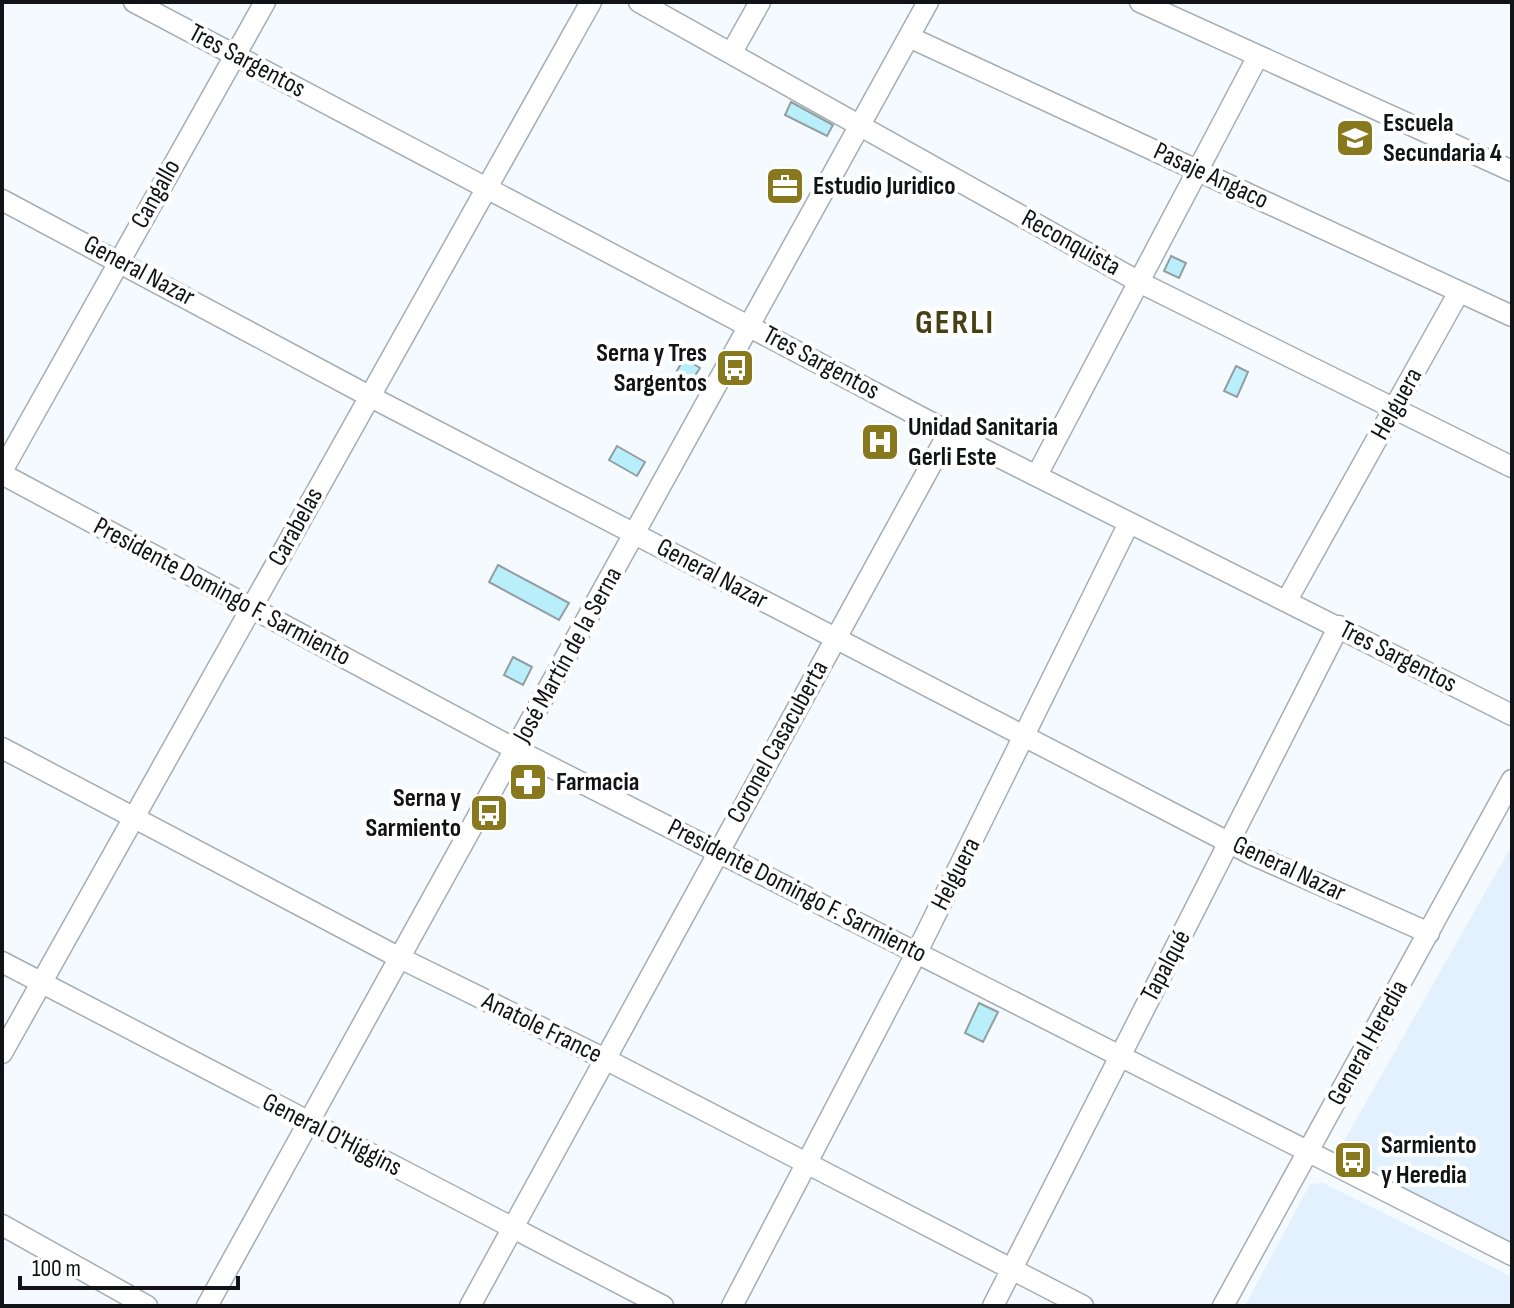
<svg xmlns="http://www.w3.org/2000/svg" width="1514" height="1308" viewBox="0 0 1514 1308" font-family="'Sofia Sans Condensed',sans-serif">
<rect width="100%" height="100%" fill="#f5fafe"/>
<!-- built -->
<path fill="#e2f1fd" d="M1512,845V1250L1335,1157Z
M1323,1183L1512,1277V1306H1245L1310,1184Z"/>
<!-- building -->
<path fill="#b8effb" stroke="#939ea1" stroke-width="2" d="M791,102L833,125L827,136L785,115Z
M777,173L801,186L794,199L770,186Z
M1171,256L1186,263L1179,278L1164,271Z
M684,358L700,368L692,380L677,371Z
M1236,366L1248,372L1237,397L1224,391Z
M617,446L645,462L637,476L609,460Z
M498,565L569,603L559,620L489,582Z
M513,657L532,667L523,685L504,675Z
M979,1003L998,1012L983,1042L965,1033Z"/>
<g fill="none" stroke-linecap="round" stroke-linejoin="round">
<!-- minor casing -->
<g stroke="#a5adb3" stroke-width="23">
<path id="minor" d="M134,2L949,432L1512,715
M639,2L1141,283L1512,467
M1140,2L1512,171
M909,37L1512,316
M732,52L760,2
M2,200L369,396L1251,854L1429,933
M2,471L265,2
M2,474L515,749L1512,1255
M1037,475L1258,56
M1287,600L1459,292
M2,748L398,957L605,1059L1083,1306
M2,962L663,1306
M2,1053L591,2
M2,1225L147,1306
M207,1306L928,2
M470,1306L949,432
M732,1306L917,952L1129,523
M993,1306L1339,626
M1223,1306L1512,780"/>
</g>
<!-- minor -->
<use href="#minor" stroke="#fff" stroke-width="20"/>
</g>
<!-- icons -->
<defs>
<g id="school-square" transform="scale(2)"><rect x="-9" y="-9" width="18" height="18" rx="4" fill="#88791e" stroke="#fff"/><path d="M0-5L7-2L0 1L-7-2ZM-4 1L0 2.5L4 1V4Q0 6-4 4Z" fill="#fff"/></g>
<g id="office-square" transform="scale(2)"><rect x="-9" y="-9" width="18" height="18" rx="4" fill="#88791e" stroke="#fff"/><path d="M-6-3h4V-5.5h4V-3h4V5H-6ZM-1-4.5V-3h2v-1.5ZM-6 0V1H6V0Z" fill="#fff"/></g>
<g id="bus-square" transform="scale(2)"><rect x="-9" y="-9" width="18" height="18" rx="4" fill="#88791e" stroke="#fff"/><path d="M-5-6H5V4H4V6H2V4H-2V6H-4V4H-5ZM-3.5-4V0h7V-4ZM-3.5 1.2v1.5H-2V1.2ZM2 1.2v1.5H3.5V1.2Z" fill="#fff"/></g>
<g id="hospital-square" transform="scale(2)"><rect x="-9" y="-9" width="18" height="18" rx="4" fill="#88791e" stroke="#fff"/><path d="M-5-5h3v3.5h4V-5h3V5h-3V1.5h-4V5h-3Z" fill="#fff"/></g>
<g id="pharmacy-square" transform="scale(2)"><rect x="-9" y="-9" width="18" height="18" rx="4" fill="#88791e" stroke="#fff"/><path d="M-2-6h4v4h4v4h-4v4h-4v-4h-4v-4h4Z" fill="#fff"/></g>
</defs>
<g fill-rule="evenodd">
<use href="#school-square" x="1355" y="138"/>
<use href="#office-square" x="785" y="186"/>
<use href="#bus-square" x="735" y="368"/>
<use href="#hospital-square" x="880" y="442"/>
<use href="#pharmacy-square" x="528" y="782"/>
<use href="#bus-square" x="489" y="813"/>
<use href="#bus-square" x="1353" y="1160"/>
</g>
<g text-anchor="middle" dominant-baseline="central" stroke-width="8" stroke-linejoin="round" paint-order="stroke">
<!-- street labels -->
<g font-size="26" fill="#111316" stroke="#fff">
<text transform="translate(247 61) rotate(28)">Tres Sargentos</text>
<text transform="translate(1211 176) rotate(25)">Pasaje Angaco</text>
<text transform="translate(156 194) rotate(-61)">Cangallo</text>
<text transform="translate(1071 243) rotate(29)">Reconquista</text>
<text transform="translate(139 271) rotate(28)">General Nazar</text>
<text transform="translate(821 363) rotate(28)">Tres Sargentos</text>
<text transform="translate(1397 404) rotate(-61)">Helguera</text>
<text transform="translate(296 527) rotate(-61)">Carabelas</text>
<text transform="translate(712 574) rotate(28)">General Nazar</text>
<text transform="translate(222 592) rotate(28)">Presidente Domingo F. Sarmiento</text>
<text transform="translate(568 655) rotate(-61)">José Martín de la Serna</text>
<text transform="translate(1398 657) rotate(27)">Tres Sargentos</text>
<text transform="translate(778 742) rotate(-61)">Coronel Casacuberta</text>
<text transform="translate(1289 869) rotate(25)">General Nazar</text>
<text transform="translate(956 874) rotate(-63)">Helguera</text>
<text transform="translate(797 891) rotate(27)">Presidente Domingo F. Sarmiento</text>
<text transform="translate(1166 966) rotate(-62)">Tapalqué</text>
<text transform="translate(542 1028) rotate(26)">Anatole France</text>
<text transform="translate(1368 1043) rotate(-61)">General Heredia</text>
<text transform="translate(332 1135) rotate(27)">General O'Higgins</text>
</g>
<!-- poi labels -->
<g font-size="26" font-weight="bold" fill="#111316" stroke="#fff" text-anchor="start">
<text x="1383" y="123">Escuela<tspan x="1383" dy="30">Secundaria 4</tspan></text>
<text x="813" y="186">Estudio Juridico</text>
<text x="707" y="353" text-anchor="end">Serna y Tres<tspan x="707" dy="30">Sargentos</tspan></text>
<text x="908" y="427">Unidad Sanitaria<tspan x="908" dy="30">Gerli Este</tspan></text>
<text x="556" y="782">Farmacia</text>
<text x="461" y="798" text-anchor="end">Serna y<tspan x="461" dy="30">Sarmiento</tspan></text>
<text x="1381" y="1145">Sarmiento<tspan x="1381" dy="30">y Heredia</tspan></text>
</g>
<!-- district labels -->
<g font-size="34" font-weight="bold" letter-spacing="2" fill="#474016" stroke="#fff">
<text x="955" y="322">GERLI</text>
</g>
</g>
<!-- border -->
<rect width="1514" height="1308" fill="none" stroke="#111316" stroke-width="8"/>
<!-- scale -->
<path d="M20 1276v12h218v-12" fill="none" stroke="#111316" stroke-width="4"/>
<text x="32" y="1276" font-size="24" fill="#111316" stroke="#ffffff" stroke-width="6" paint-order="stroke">100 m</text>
</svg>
